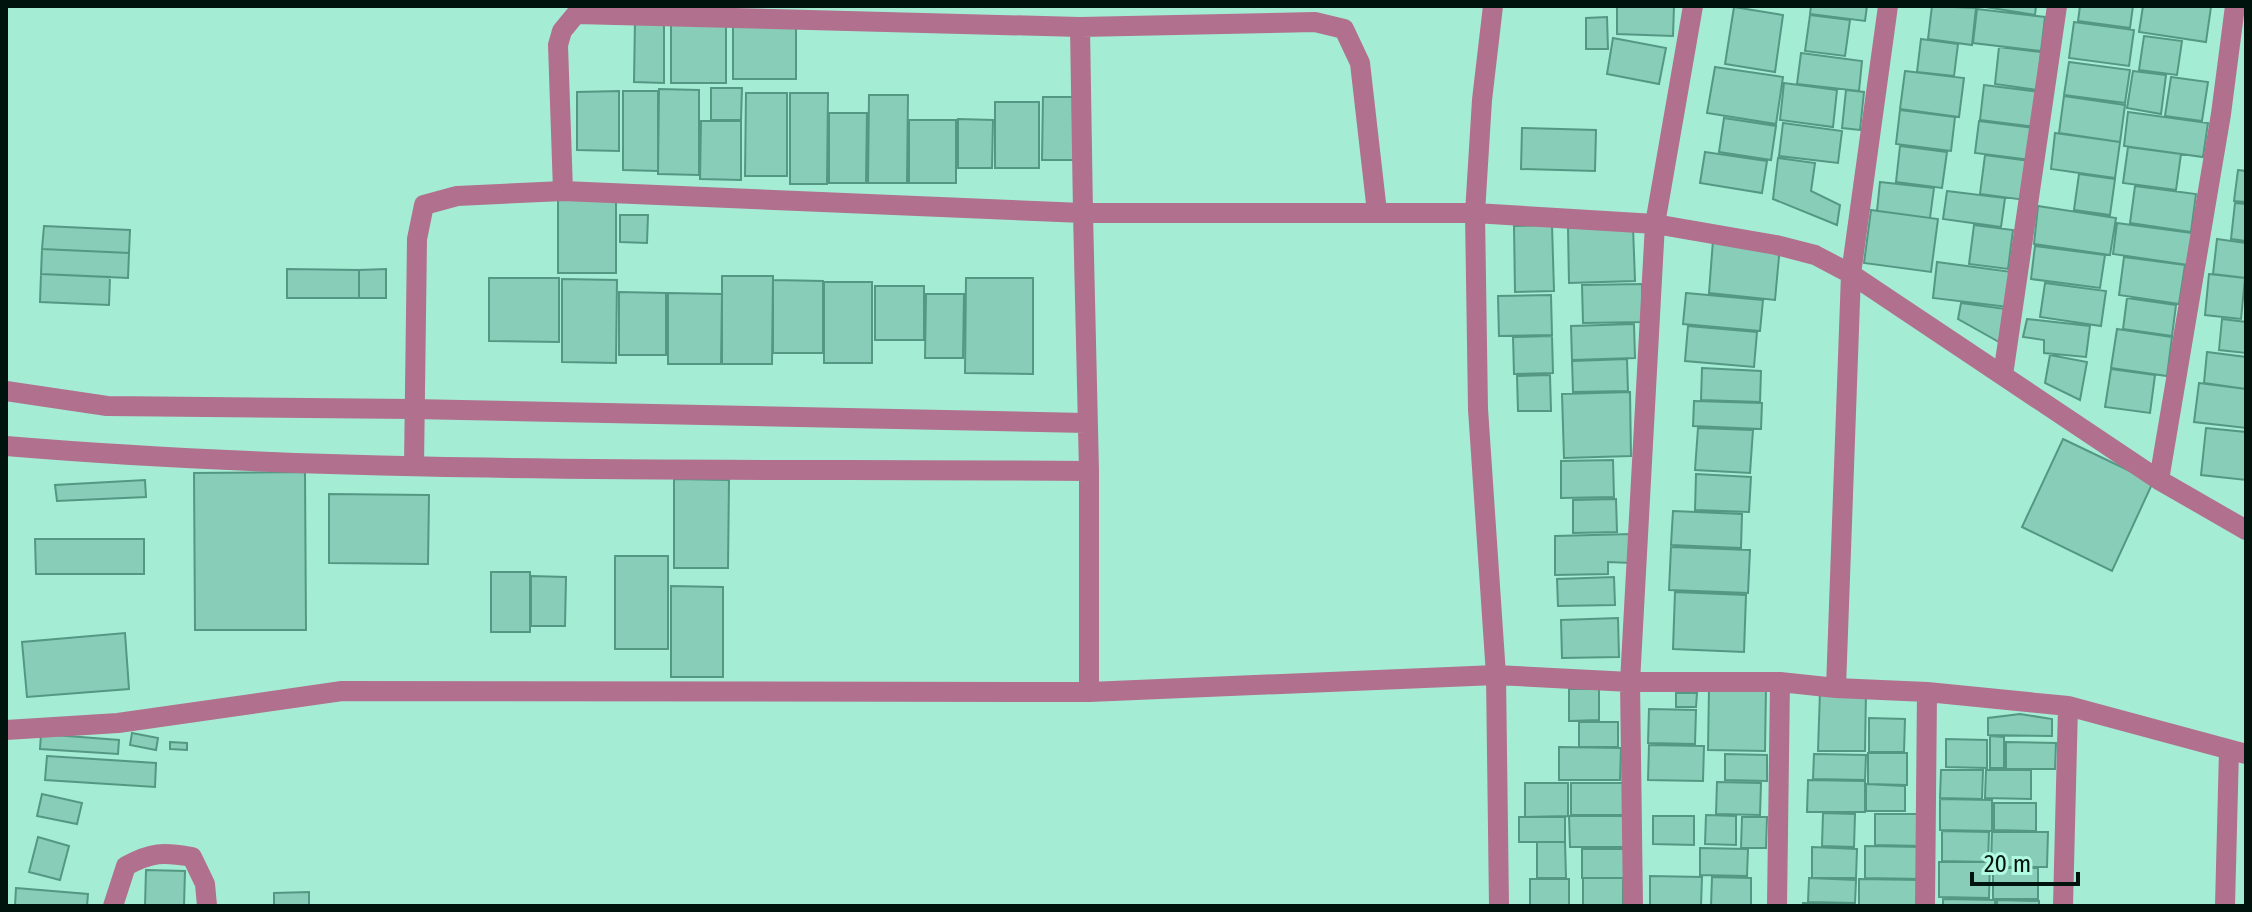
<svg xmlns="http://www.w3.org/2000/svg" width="2252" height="912" viewBox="0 0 2252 912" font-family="'Fira Sans Condensed',sans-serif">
<rect width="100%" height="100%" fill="#a5ecd4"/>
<!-- building -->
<path fill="#88cdb7" stroke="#549883" stroke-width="2" d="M1617,6H1674L1673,36L1617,34Z
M1811,6H1867L1865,21L1810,14Z
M1932,6L1976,8L1972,45L1928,39Z
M1979,6H2036L2035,15Z
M2080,6H2133L2130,28L2078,21Z
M2143,6L2211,7L2206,42L2139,32Z
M1734,7L1783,15L1775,72L1725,64Z
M1977,9L2045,17L2041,51L1973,43Z
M1810,15L1850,20L1845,56L1805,51Z
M1607,17L1608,49H1586V18Z
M635,20H664V83L634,82Z
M671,20L726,21V83H671Z
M2074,22L2134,30L2129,66L2069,58Z
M733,23L796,24V79H733Z
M2144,36L2182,41L2177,75L2139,70Z
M1613,38L1666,48L1659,84L1607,74Z
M1921,39L1958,44L1954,76L1917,72Z
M1999,47L2041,52L2037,90L1995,84Z
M1801,53L1862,61L1859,91L1797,84Z
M2069,62L2130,70L2125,103L2064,95Z
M1715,67L1783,77L1776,124L1707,113Z
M1905,71L1964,78L1959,117L1900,109Z
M2133,71L2166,75L2161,114L2127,108Z
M2171,77L2208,82L2202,121L2165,116Z
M1784,83L1837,90L1833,127L1780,120Z
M1984,85L2039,92L2035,127L1980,120Z
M711,88H742L741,120H711Z
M659,89L699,90V175L658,174Z
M1846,90L1864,92L1860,130L1842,128Z
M619,91V151L577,150V92Z
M623,91H658V171L623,170Z
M746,93H787V176H745Z
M790,93H828L827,184H790Z
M869,95H908L907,183H868Z
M2064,96L2125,105L2120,142L2059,133Z
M1043,97H1077V160H1042Z
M995,102H1039V168H995Z
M1900,110L1955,117L1951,151L1896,144Z
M2128,112L2208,123L2203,157L2124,146Z
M829,113H867L866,183H829Z
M1724,118L1776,126L1771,160L1719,152Z
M958,119L993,120L992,168H958Z
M909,120H956V183H909Z
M701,121H741V180L700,179Z
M1979,121L2035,128L2031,160L1975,153Z
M1783,123L1842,131L1838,163L1779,156Z
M1522,128L1596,130L1595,171L1521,169Z
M2055,133L2120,142L2115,178L2051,169Z
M1900,146L1947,152L1942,188L1896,182Z
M2128,147L2181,154L2176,190L2123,183Z
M1705,152L1767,161L1762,193L1700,183Z
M1985,155L2030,161L2025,200L1980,194Z
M1778,158L1815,163L1811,191L1840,205L1837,225L1773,199Z
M2238,170L2246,171V202L2234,201Z
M2079,174L2115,179L2110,215L2074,210Z
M1880,182L1934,188L1930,218L1877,211Z
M2135,186L2196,194L2191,232L2130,223Z
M1947,191L2005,198L2001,227L1943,219Z
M558,195L616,196V273H558Z
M2235,203L2246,204V241L2231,239Z
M2038,206L2116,218L2110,255L2034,244Z
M1871,210L1938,219L1931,272L1864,263Z
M620,215H648L647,243L620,242Z
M2117,223L2192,233L2188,265L2113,254Z
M1552,225L1554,291L1515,292L1514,226Z
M1974,225L2013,230L2008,269L1969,264Z
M44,226L130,230L129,253L42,249Z
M1633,227L1635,281L1569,283L1568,228Z
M2217,239L2246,243V278L2213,274Z
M1713,240L1780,246L1775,300L1709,293Z
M2035,246L2105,255L2100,288L2031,279Z
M42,249L129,253L128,278L41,274Z
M2124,257L2185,265L2179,304L2119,295Z
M1937,262L2012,272L2008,307L1933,298Z
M287,269L359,270V298H287Z
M386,269V298H359V270Z
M41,274L110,277L109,305L40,302Z
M2209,274L2245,278L2241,319L2205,315Z
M722,276H773L772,364H722Z
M489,278H559V342L489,341Z
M966,278H1033V374L965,373Z
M562,279L617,280L616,363L562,362Z
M773,280L823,281V353H773Z
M824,282H872V363H824Z
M2045,283L2106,291L2101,326L2040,317Z
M1642,284L1643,322L1583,323L1582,285Z
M875,286H924V340H875Z
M619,292L666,293V355H619Z
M668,293L722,294L721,364H668Z
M1686,293L1763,300L1760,331L1683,324Z
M926,294H964L963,358H925Z
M1551,295L1552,335L1499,336L1498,296Z
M2127,298L2176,305L2172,336L2123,329Z
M1961,303L2006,309L1999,342L1958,319Z
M2027,319L2090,326L2086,357L2044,353V340L2023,337Z
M2222,319L2246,322V353L2219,350Z
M1634,324L1635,358L1572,360L1571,326Z
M1688,326L1757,332L1754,367L1685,361Z
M2117,329L2172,337L2167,376L2111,368Z
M1552,336L1553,373L1514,374L1513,337Z
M2207,352L2246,357V389L2204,383Z
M2050,355L2087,362L2080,400L2045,383Z
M1627,359L1628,391L1573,392L1572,361Z
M1702,368L1761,371L1760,402L1701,400Z
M2111,369L2155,375L2150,413L2105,407Z
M1550,375L1551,411H1518L1517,376Z
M2199,383L2246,389V428L2194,422Z
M1630,392L1631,456L1564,458L1562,394Z
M1694,401L1762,403L1761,429L1693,426Z
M1698,428L1753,430L1750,473L1695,470Z
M2206,428L2246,432V480L2201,475Z
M2063,439L2153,482L2112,571L2022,527Z
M1613,460L1614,497L1561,498V461Z
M305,472L306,630H195L194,473Z
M1696,474L1751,477L1749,512L1695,510Z
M674,479L729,480L728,568H674Z
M145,480L146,497L57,501L55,485Z
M329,494L429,495L428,564L329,563Z
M1616,499L1617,532L1573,533V500Z
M1673,511L1742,514L1741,548L1671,545Z
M1632,534V563L1608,562V574L1555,575V536Z
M35,539H144V574H36Z
M1671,547L1750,550L1748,593L1669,590Z
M615,556H668V649H615Z
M491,572H530V632H491Z
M531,576L566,577L565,626H531Z
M1614,577L1615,605L1558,606L1557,579Z
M671,586L723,587V677H671Z
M1675,592L1746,595L1744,652L1673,649Z
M1618,618L1619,657L1562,658L1561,620Z
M125,633L129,689L27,697L22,642Z
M1709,688H1766L1765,751L1708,750Z
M1569,689H1599V720L1569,721Z
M1820,691H1866L1865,751H1818Z
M1676,693H1697L1696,707H1676Z
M1649,709L1696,710L1695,744L1648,743Z
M2020,714L2052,719V736L1988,735V718Z
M1869,718L1905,719L1904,752H1869Z
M1579,722H1618V747H1579Z
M132,733L158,738L156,750L130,745Z
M41,734L119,740L118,754L40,749Z
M1990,736L2004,737V768H1990Z
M1946,739L1987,740V768L1946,767Z
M170,742L187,743V750L170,749Z
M2006,742L2056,743L2055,769H2006Z
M1649,745L1704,746L1703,781L1648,780Z
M1559,747L1621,748L1620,780H1559Z
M1868,753H1907V785L1868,784Z
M1725,754L1767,755V781L1725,780Z
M1814,754L1866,755L1865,780L1813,779Z
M47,756L156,763L155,787L45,780Z
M1941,770H1983L1982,799L1940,798Z
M1986,770H2031V799L1985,798Z
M1808,780L1865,781V812H1807Z
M1717,782L1761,783L1760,815L1716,814Z
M1525,783H1568V816L1525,817Z
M1571,783H1628V815H1571Z
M1866,784L1905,786V811H1866Z
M42,794L82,803L77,824L37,816Z
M1940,799L1992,800V831L1940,830Z
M1994,803H2036V831L1994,830Z
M1823,813L1855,814L1854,847L1822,846Z
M1875,814H1924L1923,846L1875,845Z
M1706,815L1736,816V845L1705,844Z
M1569,816H1628V847H1570Z
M1653,816H1694V845L1653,844Z
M1519,817H1565V842H1519Z
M1742,817H1767L1766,848H1741Z
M1942,831L1989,832L1988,862L1942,861Z
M1992,832H2048L2047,867H1991Z
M38,837L69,846L60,880L29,872Z
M1537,842H1565L1566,878H1537Z
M1865,846L1923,847L1922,879L1865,878Z
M1812,847L1857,849L1856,878H1812Z
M1700,848L1748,849L1747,876L1700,875Z
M1582,849H1627L1626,878H1582Z
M1939,862H1990L1989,898L1939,897Z
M1993,868H2038V899H1993Z
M146,870L185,871L184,906H145Z
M1650,876L1702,877L1701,906H1650Z
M1712,877L1751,878V906H1711Z
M1583,878H1623V906H1583Z
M1809,878L1856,880L1855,903L1808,902Z
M1530,879H1569V906H1530Z
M1859,879L1920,880V906H1859Z
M16,888L88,894L87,906H15Z
M309,892V906H274V893Z
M1943,899L1995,900V906H1943Z
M1997,900L2039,901V906H1997Z
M1803,903L1855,905V906H1803Z"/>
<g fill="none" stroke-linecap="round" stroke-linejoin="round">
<!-- street -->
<path stroke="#b1708d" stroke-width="20" d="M1493,6L1482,100L1475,213L1478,409L1496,675L1499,906
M1080,27L1315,22L1344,29L1360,63L1377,212
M2003,375L2057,6
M6,391L107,406L413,409L1086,423
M6,446C366,476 728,468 1089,471
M414,466L417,239L424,205L457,196L563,191L1083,213L1080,27L576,14L562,31L558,45L563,191
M2159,480L2221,114L2235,6
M1836,688L1851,274L1888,6
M1089,692V471L1083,213H1475L1655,224L1776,245L1815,255L1851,274L2159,480L2246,530
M2068,706L2246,754
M6,730L118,723L342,691L1089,692L1496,675L1630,682H1780L1836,688L1927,692L2068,706L2063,906
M113,906L126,866C152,852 163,852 192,857L205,884L207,906
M1633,906L1630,682L1655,224L1693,6
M1777,906L1780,682
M1925,906L1927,692
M2225,906L2229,750"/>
</g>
<!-- border -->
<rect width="2252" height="912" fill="none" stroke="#00130c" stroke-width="16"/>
<!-- scale -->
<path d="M1972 872v12h106v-12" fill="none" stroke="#00130c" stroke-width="4"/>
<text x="1984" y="872" font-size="24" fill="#00130c" stroke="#b2f9e1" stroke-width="6" paint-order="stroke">20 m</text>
</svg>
